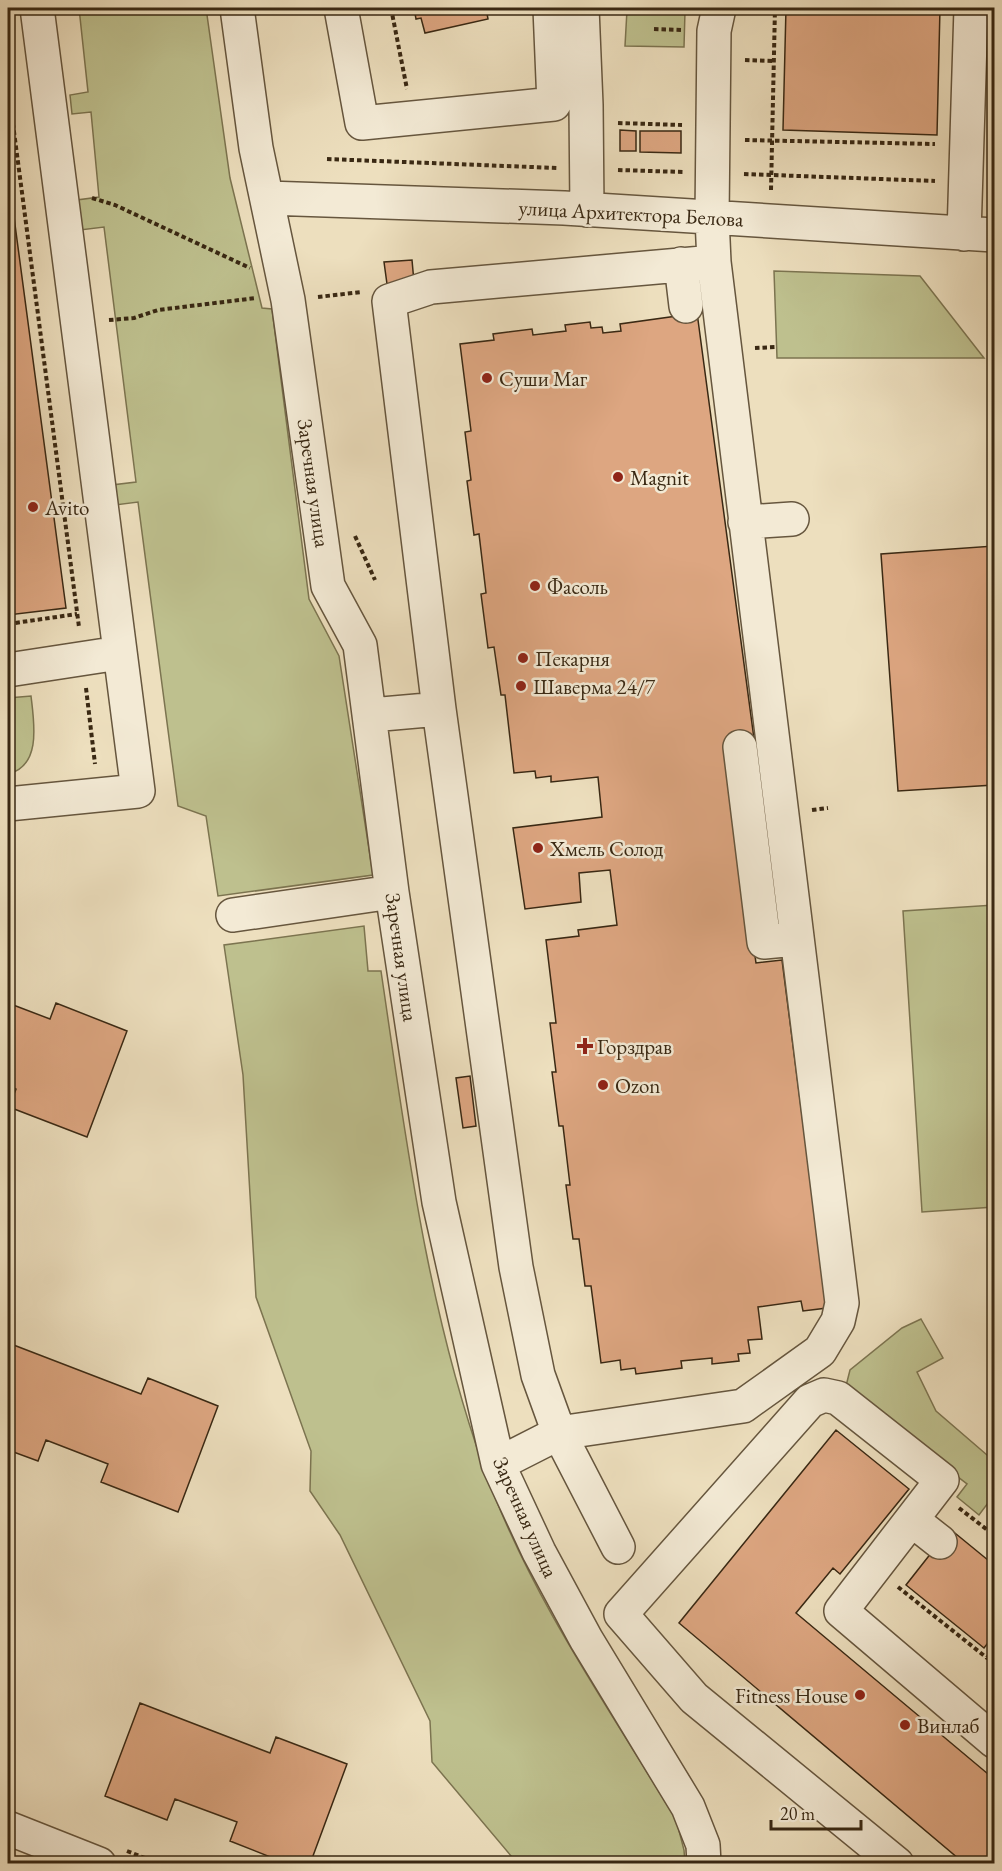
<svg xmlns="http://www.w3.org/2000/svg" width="1002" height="1871" viewBox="0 0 1002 1871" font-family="'EB Garamond',serif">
<rect width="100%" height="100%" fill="#eddfbe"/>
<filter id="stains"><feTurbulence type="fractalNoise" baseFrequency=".00333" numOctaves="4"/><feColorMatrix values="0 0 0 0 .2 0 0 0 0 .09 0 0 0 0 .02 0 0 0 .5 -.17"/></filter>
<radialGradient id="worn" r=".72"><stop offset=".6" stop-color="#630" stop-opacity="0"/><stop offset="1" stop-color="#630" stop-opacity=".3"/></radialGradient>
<!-- green -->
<path fill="#bec08e" stroke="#7c7450" stroke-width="1.5" d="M79,8H206L230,178L262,308L272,309L309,599L339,656L373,875L218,896L206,816L178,806L138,502L115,505L112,485L136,482L104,227L80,230L77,200L99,197L91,112L72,114L70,95L88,92Z
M627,10L685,11L684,47L625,46Z
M774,271L920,276L984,358H777Z
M31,696C34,722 42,766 8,774V698Z
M994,905V1207L922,1212L903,911Z
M364,926L368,971H381C406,1140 427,1309 485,1471C530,1596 608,1707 676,1819L684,1850L685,1863H517L432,1762L430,1721L340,1535L310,1491L311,1451L256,1297L243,1075L224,945Z
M921,1319L943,1358L917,1372L936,1411L994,1461V1495L979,1515L957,1497L967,1484L849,1393L846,1386L850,1370L902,1328Z"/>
<!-- building -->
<path fill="#dda681" stroke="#392813" stroke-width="1.5" d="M414,8H486L488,19L425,33L421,18L416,19Z
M786,8H940L937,135L783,130Z
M620,130L636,131V151H620Z
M640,131H681V153L640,152Z
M8,172L66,608L8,615Z
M412,260L414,282L387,284L384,262Z
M696,305L778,918L750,921L756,963L782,960L827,1308L803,1311L801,1301L758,1307L762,1339L748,1340L750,1353L738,1354L739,1361L712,1364V1358L681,1361L682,1368L636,1374L635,1368L621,1370L620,1360L601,1363L591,1286H585L579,1239H573L566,1185H570L563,1126H559L552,1072H556L550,1023H556L546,940L579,936L578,930L617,925L610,870L579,873L581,902L525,909L513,828L602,817L598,777L551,782V776L536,778L535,771L514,773L505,695H501L494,647L488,648L481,594L486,593L479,534L474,535L467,481L471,480L465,432L471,431L460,344L494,340L493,334L532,329L533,335L566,331L565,325L590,322L591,328L602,327L603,333L621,331L620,324L677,316Z
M994,546V785L898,791L881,554Z
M8,1003L50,1019L56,1003L127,1031L87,1137L9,1107L16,1089L8,1085Z
M470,1076L476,1126L463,1128L456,1078Z
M11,1344L141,1394L148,1378L218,1406L178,1512L101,1482L108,1464L46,1440L38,1461L8,1450V1355Z
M836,1430L909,1489L840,1574L833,1568L796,1613L994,1779V1864H965L679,1623Z
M950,1529L994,1565V1635L984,1648L906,1585Z
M140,1703L270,1753L276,1737L347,1764L310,1864H288L230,1841L237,1822L175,1799L167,1820L105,1796Z"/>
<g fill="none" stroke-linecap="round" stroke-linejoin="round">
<!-- minor casing -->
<g stroke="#66563e" stroke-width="36">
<path id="minor" d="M237,8L256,148L288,300L328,586L360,645L392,892L439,1202L498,1464L539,1552L586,1639L688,1807L703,1845L704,1864
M341,8L362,123L554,104L550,8
M582,8L586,105L587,210
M267,198L564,208L994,235
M964,234L971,8
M681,264L686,306
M745,522L792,519
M8,670L119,653
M439,709L516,1267L538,1375L559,1433L618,1547
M371,715L439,709L389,301L431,287L714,262
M740,747L764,942L796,939
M8,804L138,791L37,8
M233,915L392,892
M498,1464L559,1433L743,1406L820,1351L838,1321L842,1303L714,262L712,218L714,31L719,8
M912,1520L940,1542
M8,1828L99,1864
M897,1864L694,1698L621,1614L810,1401L824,1395L838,1398L942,1480L841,1611L994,1741"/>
</g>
<!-- path -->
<path stroke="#392813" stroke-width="4" stroke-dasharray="4.5 3" stroke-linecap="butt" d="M391,8L407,89
M654,29L684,30
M745,60L774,61
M8,86L79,627
M618,123L682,125
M745,140L935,144
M327,159L557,168
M618,170L683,172
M744,174L935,181
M771,190L775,8
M92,198L115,205L250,268
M318,297L361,292
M109,320L134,318L158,310L256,298
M755,348L776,347
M355,536L375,580
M8,624L77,614
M86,688L95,764
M812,810L828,808
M959,1508L994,1535
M898,1587L987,1658L994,1648
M127,1851L160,1864"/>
<!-- minor -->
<use href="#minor" stroke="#f3ead5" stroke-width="33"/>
</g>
<!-- markers -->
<g fill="#8f2418" stroke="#f3ead5" stroke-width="2">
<circle cx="487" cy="378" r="6"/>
<circle cx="618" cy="477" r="6"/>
<circle cx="33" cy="507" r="6"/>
<circle cx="535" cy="586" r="6"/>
<circle cx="523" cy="658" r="6"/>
<circle cx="521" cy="686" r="6"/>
<circle cx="538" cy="848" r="6"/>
<path d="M582 1037h6v6h6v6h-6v6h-6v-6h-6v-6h6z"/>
<circle cx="603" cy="1085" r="6"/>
<circle cx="860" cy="1695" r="6"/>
<circle cx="905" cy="1725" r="6"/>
</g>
<g text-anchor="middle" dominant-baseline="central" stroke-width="5" stroke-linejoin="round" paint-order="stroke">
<!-- street labels -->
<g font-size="21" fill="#392813" stroke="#f3ead5">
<text transform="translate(631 213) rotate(3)">улица Архитектора Белова</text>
<text transform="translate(314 483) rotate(82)">Заречная улица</text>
<text transform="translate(402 957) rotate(82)">Заречная улица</text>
<text transform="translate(526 1517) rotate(66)">Заречная улица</text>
</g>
<!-- poi labels -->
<g font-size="21" fill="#392813" stroke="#f3ead5" text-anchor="start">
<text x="499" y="378">Суши Маг</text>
<text x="630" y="477">Magnit</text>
<text x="45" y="507">Avito</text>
<text x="547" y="586">Фасоль</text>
<text x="535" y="658">Пекарня</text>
<text x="533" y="686">Шаверма 24/7</text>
<text x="550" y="848">Хмель Солод</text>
<text x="597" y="1046">Горздрав</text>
<text x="615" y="1085">Ozon</text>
<text x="848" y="1695" text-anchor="end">Fitness House</text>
<text x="917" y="1725">Винлаб</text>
</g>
</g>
<!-- margin -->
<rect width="1002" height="1871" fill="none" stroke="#eddfbe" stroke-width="30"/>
<rect x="9" y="9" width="984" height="1853" fill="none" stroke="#392813" stroke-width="3"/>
<rect x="15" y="15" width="972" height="1841" fill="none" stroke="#392813" stroke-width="1.5"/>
<!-- scale -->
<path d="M771 1820v9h90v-9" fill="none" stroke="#392813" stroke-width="3"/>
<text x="780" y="1820" font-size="18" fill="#392813" stroke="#f3ead5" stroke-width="4.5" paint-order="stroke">20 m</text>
<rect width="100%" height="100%" filter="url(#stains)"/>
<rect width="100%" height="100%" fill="url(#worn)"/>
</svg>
